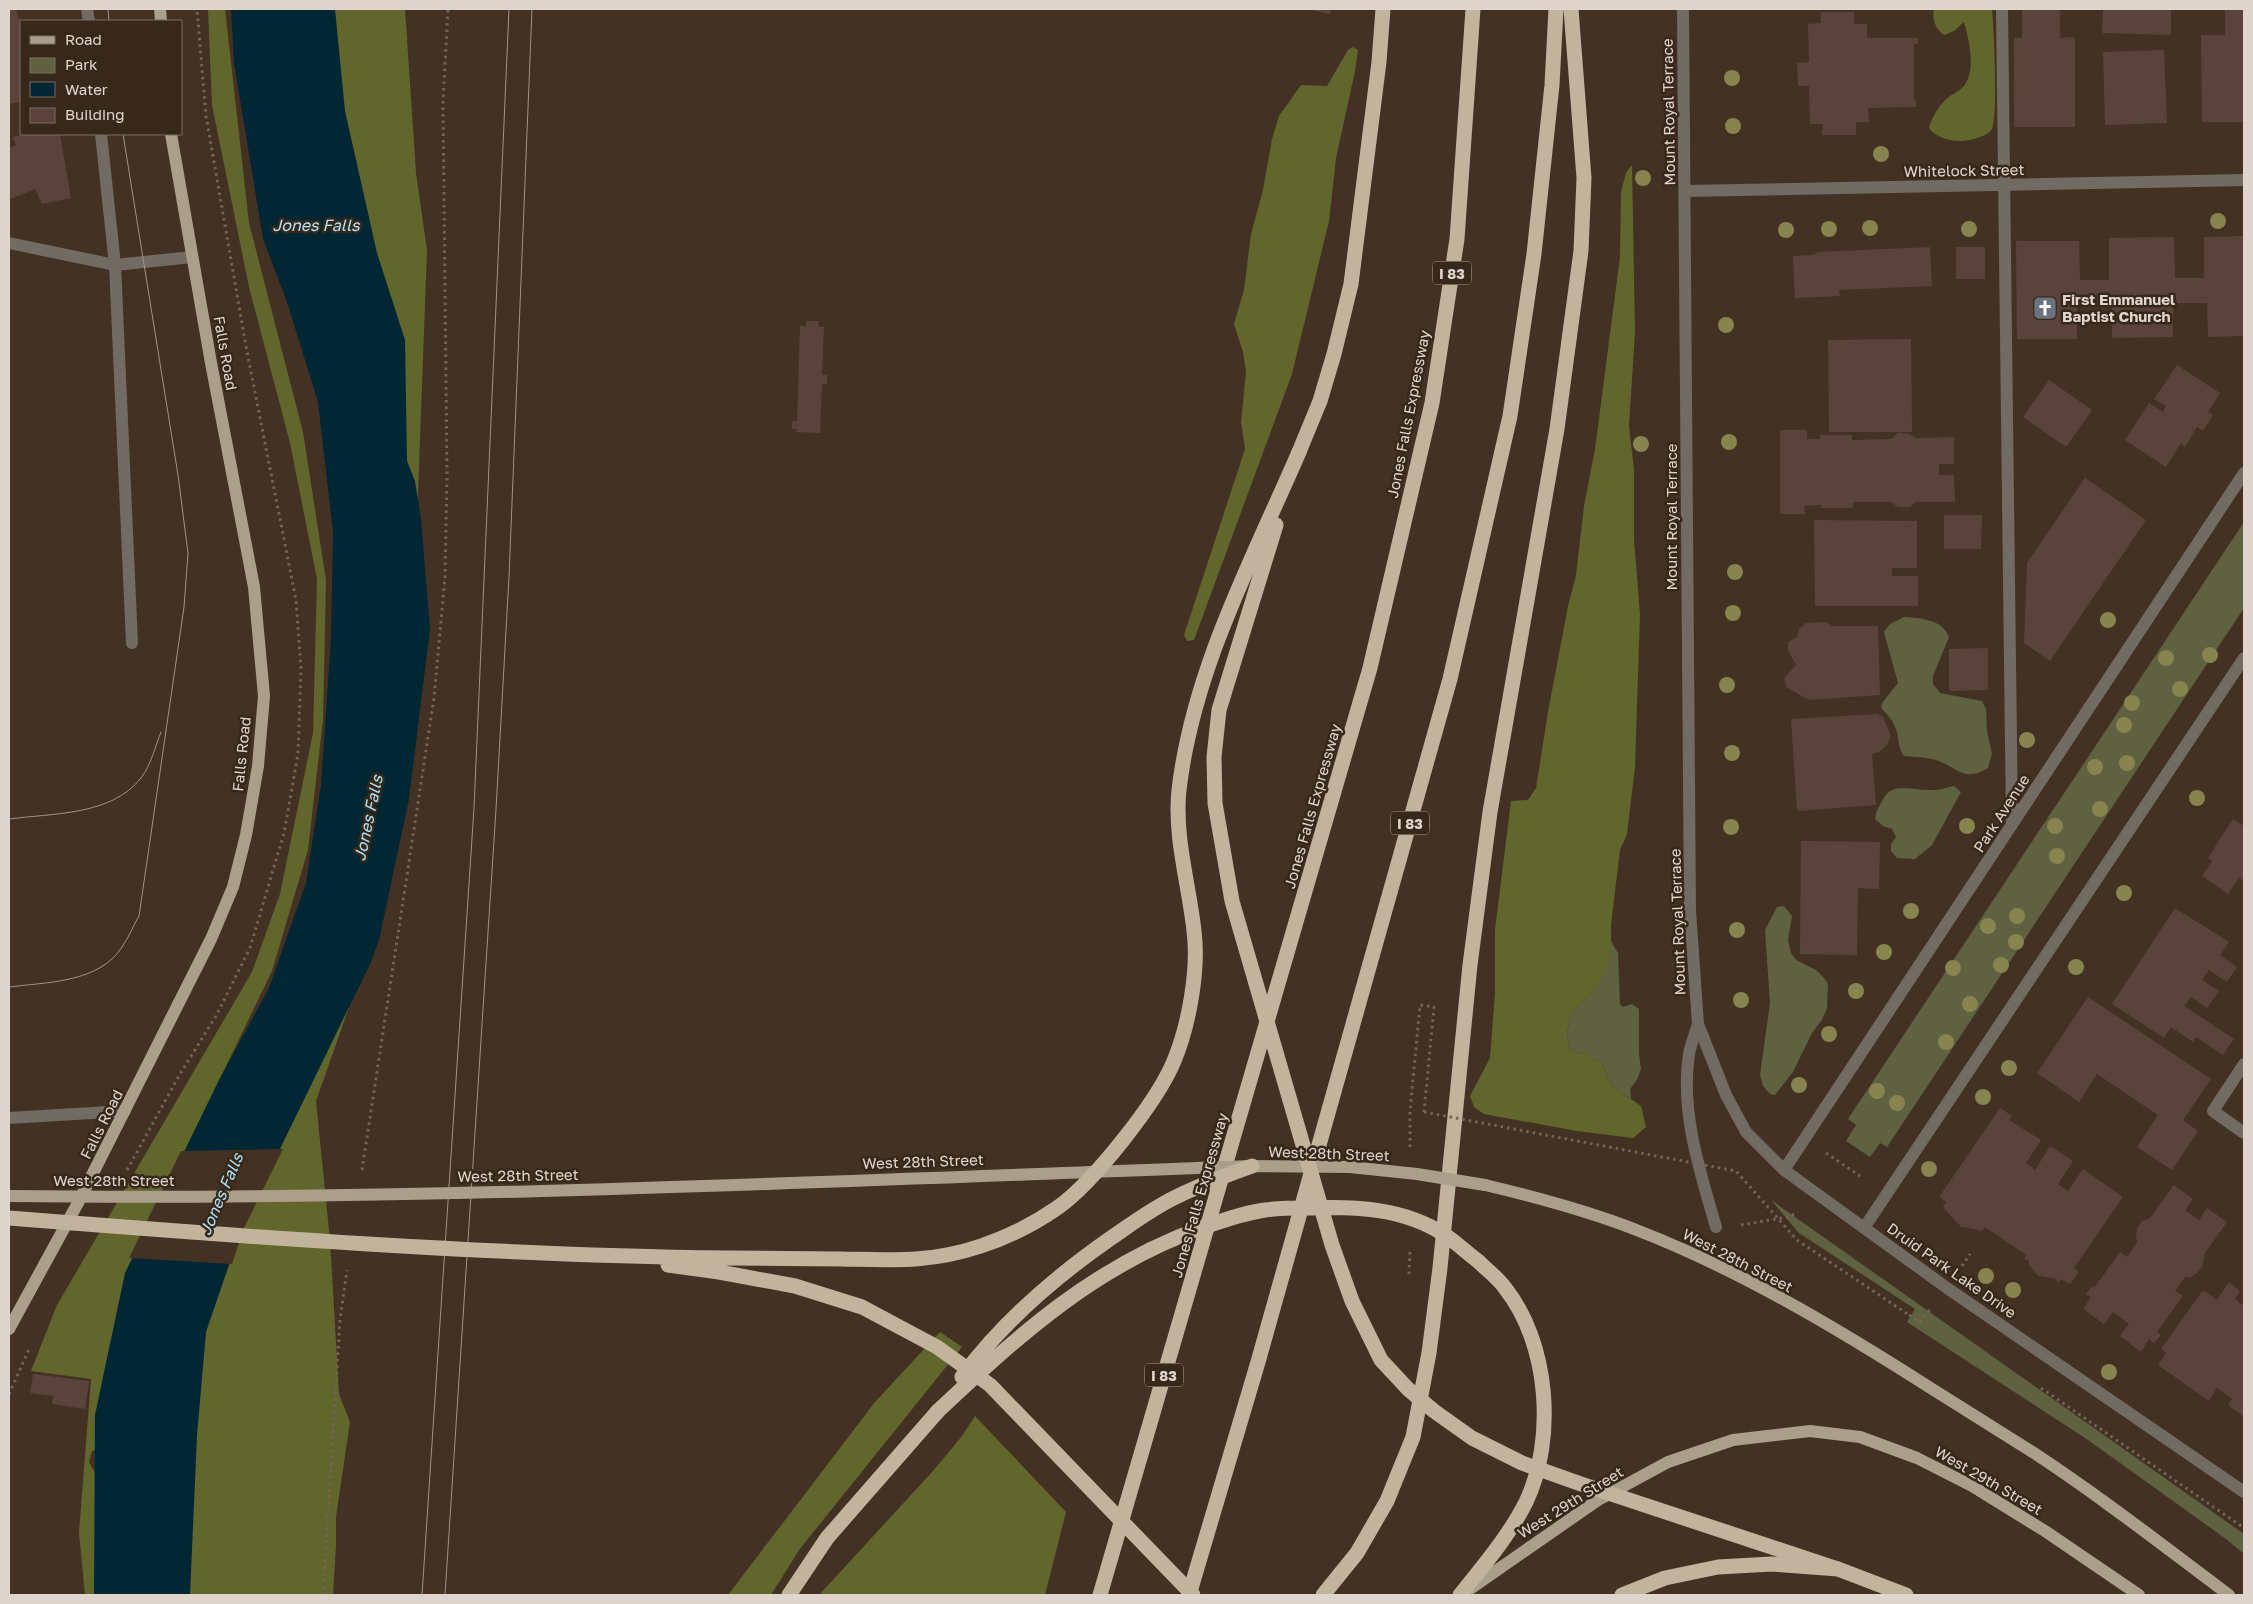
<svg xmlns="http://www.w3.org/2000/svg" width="2253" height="1604" viewBox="0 0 2253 1604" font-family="'Golos Text',sans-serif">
<rect width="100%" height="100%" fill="#433223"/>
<!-- green -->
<path fill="#5e6241" d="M2244,522V608L1887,1147L1880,1143L1870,1157L1846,1141L1856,1125L1848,1119Z
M1904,617C1921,618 1942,619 1949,637L1933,676V684L1940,693L1982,701L1986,709L1987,731L1992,754L1988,768C1964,783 1957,767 1936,760C1925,757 1915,757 1904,756C1898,747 1899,742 1897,732C1894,722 1888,715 1881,708L1882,703L1898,683L1884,632L1890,624Z
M1954,786L1961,792L1932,845L1915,859L1897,858L1891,851V844L1896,837L1892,829L1883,826L1875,819C1876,811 1879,807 1882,801C1892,780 1913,791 1931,790C1939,790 1946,788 1954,786Z
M1784,906L1792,916L1788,940L1791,953L1796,960L1816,970L1825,979L1828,984L1827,1008L1822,1020L1812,1033L1793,1072L1775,1095L1770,1094L1763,1086L1760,1075L1770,1003L1765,930L1777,907Z
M1611,941L1618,953L1620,1004L1623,1007L1632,1004L1639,1009V1054L1641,1069L1637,1080L1630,1089L1631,1099L1612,1086L1601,1062L1585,1054L1570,1051L1567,1035L1570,1015L1594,991L1611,950Z
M1771,1200L2244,1534V1554L2226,1539L2088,1440L1907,1322L1915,1309L1799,1233Z"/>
<!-- forest -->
<path fill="#61662d" d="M208,9H225L249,223L303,432L326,580L323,720L308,850L272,971L215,1089L117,1446L92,1451L89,1462L95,1473L98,1595H85L79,1533L91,1379L31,1371L57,1305L252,972L280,894L313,733L317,579L290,443L249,287L212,105Z
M312,9H405L416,173L427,250L417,521L353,996L316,1101L330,1240L339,1394L350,1422L336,1517V1545L333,1595H133L123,1533L363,907Z
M1934,9H1992C1994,28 1998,115 1992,129C1987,137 1969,141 1960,141C1949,141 1935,137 1929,128C1932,117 1940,103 1950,96C1954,93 1959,91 1963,87C1977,71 1969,40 1964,22L1954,31L1944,35C1935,29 1932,19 1934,9Z
M1353,47L1358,50L1355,71L1336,158L1329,221L1292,374L1194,640L1187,641L1184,635L1245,449L1241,422L1246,372L1243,352L1234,324L1244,290L1251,234L1263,190L1272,139L1279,116L1301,85L1327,86L1348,50Z
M1632,165L1635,332L1629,426L1634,470V539L1640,614L1635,767L1627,834L1620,850L1611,925V950L1606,969L1594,991L1570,1015L1567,1035L1570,1051L1585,1054L1601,1062L1612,1086L1641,1106L1646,1127L1633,1138L1577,1131L1484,1114L1474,1107L1470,1096L1490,1058L1495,993V930L1511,801L1528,800L1536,788L1548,712L1568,606L1576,575L1584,506L1595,449L1620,257L1621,192L1626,173Z
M940,1332L962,1347L799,1550L771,1595H728L875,1402Z
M975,1416L1066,1512L1045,1595H819L933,1471L962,1436Z"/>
<!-- water -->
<path fill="#012734" d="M231,9H335L345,111L377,253L405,340L407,461L415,481L421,519L430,629L409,799L379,940L371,962L242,1227L206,1332L197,1435L190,1595H94L95,1415L125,1273L219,1080L269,988L306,883L321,785L331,639L333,532L318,402L287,302L263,239L234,63Z"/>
<!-- pier -->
<path fill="#433223" d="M283,1149L244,1228L232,1264L129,1258L181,1151Z"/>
<!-- building -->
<path fill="#5a433b" d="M9,9H16L21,27V102L9,104Z
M1307,9H1331L1330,14Z
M2022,9H2060V38L2075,37V127H2014V38H2022Z
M2103,9H2171V35L2102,33Z
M2225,9H2244V122H2202L2201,35H2225Z
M1821,12H1854V24H1867V38H1918V44H1914V100H1916V107L1868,108L1869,122H1856V135H1822L1823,124H1810L1809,86H1798L1797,63L1809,62L1808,24L1821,23Z
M2164,50L2167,123L2105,125L2103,52Z
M33,134H60L71,198L42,204L35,189L11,199L9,193V148L16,145L12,137Z
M2244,236V336L2208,337L2207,303H2173V337L2112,338V304L2077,305V339H2017L2016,241H2079L2080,280H2109V238L2174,237L2175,278H2204V237Z
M1930,247L1932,286L1839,290L1840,296L1795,298L1793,256L1814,255L1818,252Z
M1956,247H1985V279H1956Z
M806,321H818L819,327H824L822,375H827V384H822L820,433L796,432L797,429H792V421H797L800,326H806Z
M1911,339L1912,432H1829L1828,340Z
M2177,365L2220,393L2208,412L2213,415L2203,431L2197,427L2185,447L2181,443L2166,467L2125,440L2149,403L2163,412L2166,406L2154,399Z
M2049,380L2092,410L2066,447L2023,417Z
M1780,430H1807V439H1820V435H1852V440L1892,439L1898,433L1909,434L1915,438L1954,437V464H1939V475H1954L1955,502H1916L1910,507H1898L1891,502H1853V508H1821V505L1804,506L1805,514H1780Z
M2085,478L2146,520L2050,661L2024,643L2027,563Z
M1944,515H1982L1981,549H1944Z
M1814,520L1917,521V568H1892V576H1918V606H1815Z
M1826,622L1832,626H1878L1880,695L1809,700L1786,687L1784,678L1796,665L1788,650V642L1797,637L1799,629L1806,623Z
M1988,648V690L1949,691V649Z
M1877,714L1883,717L1891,736L1887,745L1879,752L1872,754L1876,805L1797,811L1791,719Z
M2233,819L2244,826V881L2239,878L2228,894L2202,876L2212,861L2208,858Z
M1801,841L1880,842L1879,889L1858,888L1857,955L1800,954Z
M2175,908L2229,942L2220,955L2237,967L2227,982L2209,970L2202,980L2219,991L2207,1008L2191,997L2184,1006L2234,1039L2223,1055L2196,1037L2193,1042L2171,1027L2164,1038L2112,1004Z
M2088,997L2211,1079L2183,1120L2198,1131L2172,1170L2137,1147L2158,1115L2097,1074L2079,1102L2037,1073Z
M2000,1108L2012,1116L2009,1120L2041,1140L2026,1163L2035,1170L2050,1146L2073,1161L2058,1184L2068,1191L2083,1169L2123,1197L2074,1268L2079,1272L2070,1284L2061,1279L2059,1282L2054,1278L2038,1276L2029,1265V1261L2024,1259L2026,1255L1985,1227L1981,1232L1976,1229L1961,1227L1943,1207L1946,1202L1939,1197Z
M2174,1185L2193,1199L2185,1210L2199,1220L2207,1208L2227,1222L2205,1253L2203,1265L2198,1272L2189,1278L2186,1276L2175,1291L2183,1296L2157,1332L2161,1335L2154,1343L2149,1339L2141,1352L2120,1336L2129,1324L2113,1312L2104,1324L2083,1309L2091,1297L2086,1294L2092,1286L2094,1288L2120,1252L2127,1257L2138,1241L2136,1239L2137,1228L2142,1221L2150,1218Z
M2229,1282L2240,1291L2235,1299L2244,1306V1417L2228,1405L2232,1399L2217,1388L2209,1401L2158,1365L2166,1353L2161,1349L2203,1290L2217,1300Z
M33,1374L89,1381L85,1409L52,1404L53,1396L30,1393Z"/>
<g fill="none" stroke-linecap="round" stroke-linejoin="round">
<!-- path -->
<path stroke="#746457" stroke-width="3" stroke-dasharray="2.5 4" stroke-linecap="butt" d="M1410,1147V1111L1420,1005L1434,1007L1424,1112
M1826,1153L1860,1176
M127,1170L180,1074L216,1016L250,948L284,833L298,754L301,669L296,600L247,352L206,116L197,9
M362,1170L434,698L445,577L447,476L443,102L448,9
M1741,1225L1788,1217L1798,1212
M1962,1266L1970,1254
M1409,1274L1410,1248
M1909,1315L1920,1322L1932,1307
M2041,1388L2244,1528
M9,1394L29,1349
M323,1595L340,1319L347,1270"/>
<!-- minor -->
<path stroke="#716b62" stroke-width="12" d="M87,9L89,21
M1683,9L1690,911L1698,1024L1726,1095L1746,1132L1784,1170L1947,1288L2244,1492
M2002,9L2012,825
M101,134L115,265L192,257
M1685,191L2244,180
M9,243L115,265L132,643
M1698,1024C1695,1034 1691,1044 1689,1054C1680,1111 1700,1172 1716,1227
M2244,1064L2213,1111L2244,1133
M9,1118L125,1111
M1784,1170L2244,473
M1864,1228L2244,658"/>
<!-- major -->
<path stroke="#ab9f8c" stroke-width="12" d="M160,9L161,21
M1485,1185C1536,1197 1585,1210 1634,1229C1738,1269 1835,1327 1929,1387C1964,1409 1999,1431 2034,1453C2101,1497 2165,1547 2229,1595
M9,1329L79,1201L211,939L233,887L246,835L258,766L264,696L254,587L211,363L171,134
M1467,1591L1598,1500L1668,1462L1733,1440L1810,1431L1860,1437L1917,1458L1972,1486L2045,1531L2139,1595"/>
<!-- highway -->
<path stroke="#c2b39d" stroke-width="15" d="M1299,452L1320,401L1334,354L1351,284L1379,62L1383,9
M789,1595L827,1538L938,1411
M1100,1595L1370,668L1432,403L1457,239L1473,9
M1189,1595L1258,1362L1450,679L1510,416L1534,254L1552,85L1556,9
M1323,1595L1357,1553L1387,1501L1413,1437L1429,1353L1440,1268L1470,965L1490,812L1557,429L1581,251L1584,178L1571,9
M1460,1595C1483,1566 1509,1536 1526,1502C1556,1439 1549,1343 1505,1288C1498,1278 1487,1270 1478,1261
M1622,1595L1665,1578L1718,1567L1772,1564L1838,1569L1906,1595"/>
<!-- tram -->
<path stroke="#a19388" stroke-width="1" d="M108,9L109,21
M9,819C53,813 111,816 141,778C151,765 155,747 161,732
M9,987C47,982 99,983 122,947C129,937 133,926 139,916L184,607L188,553L178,475L123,134
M422,1595L474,808L509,9
M445,1595L496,809L509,577L532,9"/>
<!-- path-bridge -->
<path stroke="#746457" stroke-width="3" stroke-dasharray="2.5 4" stroke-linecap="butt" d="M1424,1112L1736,1171L1797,1240L1909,1315"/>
<!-- major-bridge -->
<path stroke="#ab9f8c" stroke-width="12" d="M9,1196C423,1201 838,1181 1252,1166L1350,1167L1417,1174L1485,1185"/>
<!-- highway-bridge -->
<path stroke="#c2b39d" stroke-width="15" d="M1276,525L1219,710L1214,757L1215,803L1232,901L1332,1245L1352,1301L1381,1360L1408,1389L1434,1411L1472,1438L1522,1463L1581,1484L1838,1569
M9,1218C248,1237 487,1255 727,1258C765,1258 803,1259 841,1259C893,1260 930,1263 981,1246C1008,1237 1034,1224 1057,1208C1093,1183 1157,1102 1174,1061C1189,1025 1199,969 1194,931C1189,884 1174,837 1179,790C1193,670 1252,561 1299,452
M668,1265L719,1272L795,1286L862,1307L937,1347L990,1385L1193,1595
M962,1377C1003,1321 1055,1277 1111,1238C1133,1223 1154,1207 1178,1196C1202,1184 1227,1175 1252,1166
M938,1411C1020,1334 1096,1265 1204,1227C1224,1220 1244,1213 1265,1210C1279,1208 1293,1208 1307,1208C1355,1206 1404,1208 1445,1235C1457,1243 1467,1253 1478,1261"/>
</g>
<!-- trees -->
<g fill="#87844f">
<circle cx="1732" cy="78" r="8"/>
<circle cx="1733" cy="126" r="8"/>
<circle cx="1881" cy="154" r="8"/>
<circle cx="1643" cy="178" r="8"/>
<circle cx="2218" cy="221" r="8"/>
<circle cx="1870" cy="228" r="8"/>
<circle cx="1829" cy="229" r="8"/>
<circle cx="1969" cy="229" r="8"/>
<circle cx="1786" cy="230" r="8"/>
<circle cx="1726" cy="325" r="8"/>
<circle cx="1729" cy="442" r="8"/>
<circle cx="1641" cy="444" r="8"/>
<circle cx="1735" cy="572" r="8"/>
<circle cx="1733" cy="613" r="8"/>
<circle cx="2108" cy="620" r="8"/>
<circle cx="2210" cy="655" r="8"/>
<circle cx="2166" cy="658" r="8"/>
<circle cx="1727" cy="685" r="8"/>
<circle cx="2180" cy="689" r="8"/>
<circle cx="2132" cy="703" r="8"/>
<circle cx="2124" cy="725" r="8"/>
<circle cx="2027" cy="740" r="8"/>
<circle cx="1732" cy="753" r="8"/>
<circle cx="2127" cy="763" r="8"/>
<circle cx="2095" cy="767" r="8"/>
<circle cx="2197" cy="798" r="8"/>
<circle cx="2100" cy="809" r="8"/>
<circle cx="1967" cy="826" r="8"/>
<circle cx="2055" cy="826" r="8"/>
<circle cx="1731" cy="827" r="8"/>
<circle cx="2057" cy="856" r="8"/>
<circle cx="2124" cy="893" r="8"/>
<circle cx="1911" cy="911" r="8"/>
<circle cx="2017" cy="916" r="8"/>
<circle cx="1988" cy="926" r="8"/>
<circle cx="1737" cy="930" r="8"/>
<circle cx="2016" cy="942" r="8"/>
<circle cx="1884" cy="952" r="8"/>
<circle cx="2001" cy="965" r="8"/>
<circle cx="2076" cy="967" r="8"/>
<circle cx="1953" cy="968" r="8"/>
<circle cx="1856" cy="991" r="8"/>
<circle cx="1741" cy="1000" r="8"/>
<circle cx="1970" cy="1004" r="8"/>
<circle cx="1829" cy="1034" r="8"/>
<circle cx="1946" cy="1042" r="8"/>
<circle cx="2009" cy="1068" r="8"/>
<circle cx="1799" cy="1085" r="8"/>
<circle cx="1877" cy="1091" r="8"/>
<circle cx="1983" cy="1097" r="8"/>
<circle cx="1897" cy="1103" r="8"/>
<circle cx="1929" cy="1169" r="8"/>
<circle cx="1986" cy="1276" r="8"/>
<circle cx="2013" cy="1290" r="8"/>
<circle cx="2109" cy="1372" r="8"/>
</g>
<!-- icons -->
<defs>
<g id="church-square" transform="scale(1.25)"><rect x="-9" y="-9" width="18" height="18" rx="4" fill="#6b7280" stroke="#38281a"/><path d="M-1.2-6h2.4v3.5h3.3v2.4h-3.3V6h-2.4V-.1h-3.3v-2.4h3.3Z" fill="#fff"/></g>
</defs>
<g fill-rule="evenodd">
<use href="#church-square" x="2045" y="308"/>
</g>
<g text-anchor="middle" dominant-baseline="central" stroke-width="5" stroke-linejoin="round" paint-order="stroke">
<!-- shield labels -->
<g fill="#38281a" stroke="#aea197" stroke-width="1">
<rect x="1433" y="261.5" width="38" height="23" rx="4"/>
<rect x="1391" y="811.5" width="38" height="23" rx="4"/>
<rect x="1145" y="1363.5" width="38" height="23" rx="4"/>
</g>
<g font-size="14" font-weight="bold" fill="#e0d5cc">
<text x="1452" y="273">I 83</text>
<text x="1410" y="823">I 83</text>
<text x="1164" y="1375">I 83</text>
</g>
<!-- street labels -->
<g font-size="15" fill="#e0d5cc" stroke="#38281a">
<text transform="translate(1668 112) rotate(-91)">Mount Royal Terrace</text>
<text transform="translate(1964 170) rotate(-1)">Whitelock Street</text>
<text transform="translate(226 353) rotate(80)">Falls Road</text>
<text transform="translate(1408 414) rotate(-79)">Jones Falls Expressway</text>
<text transform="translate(1671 517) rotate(-90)">Mount Royal Terrace</text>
<text transform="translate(241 754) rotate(-84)">Falls Road</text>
<text transform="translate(1312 806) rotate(-74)">Jones Falls Expressway</text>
<text transform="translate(2001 813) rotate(-57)">Park Avenue</text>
<text transform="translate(1677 922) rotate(-92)">Mount Royal Terrace</text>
<text transform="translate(101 1124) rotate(-63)">Falls Road</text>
<text transform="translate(1329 1153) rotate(2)">West 28th Street</text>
<text transform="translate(923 1161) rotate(-2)">West 28th Street</text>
<text transform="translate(518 1175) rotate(-1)">West 28th Street</text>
<text x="114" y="1180">West 28th Street</text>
<text transform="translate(1199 1195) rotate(-74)">Jones Falls Expressway</text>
<text transform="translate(1738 1260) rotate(27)">West 28th Street</text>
<text transform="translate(1952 1270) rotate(35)">Druid Park Lake Drive</text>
<text transform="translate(1989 1480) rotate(30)">West 29th Street</text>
<text transform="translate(1570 1502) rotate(-32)">West 29th Street</text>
</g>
<!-- poi labels -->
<g font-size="15" font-weight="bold" fill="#e0d5cc" stroke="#38281a" text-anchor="start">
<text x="2062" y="299">First Emmanuel<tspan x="2062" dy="17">Baptist Church</tspan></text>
</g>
<!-- water labels -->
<g font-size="16" font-style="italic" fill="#abe3fa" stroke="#38281a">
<text x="316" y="225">Jones Falls</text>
<text transform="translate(368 818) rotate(-78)">Jones Falls</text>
<text transform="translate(221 1194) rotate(-67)">Jones Falls</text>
</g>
</g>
<!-- border -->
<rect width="2253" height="1604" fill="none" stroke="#e0d5cc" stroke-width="20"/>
<!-- legend -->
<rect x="20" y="20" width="162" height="115" fill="#38281a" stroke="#7b6d61"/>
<rect x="30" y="36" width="25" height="8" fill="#ab9f8c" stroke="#7b6d61"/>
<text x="65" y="45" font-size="15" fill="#e0d5cc">Road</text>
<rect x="30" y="58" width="25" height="15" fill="#5e6241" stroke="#7b6d61"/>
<text x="65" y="70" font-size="15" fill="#e0d5cc">Park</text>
<rect x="30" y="82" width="25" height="15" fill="#012734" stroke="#7b6d61"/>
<text x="65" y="95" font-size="15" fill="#e0d5cc">Water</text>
<rect x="30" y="108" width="25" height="15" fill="#5a433b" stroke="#7b6d61"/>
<text x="65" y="120" font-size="15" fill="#e0d5cc">Building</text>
</svg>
